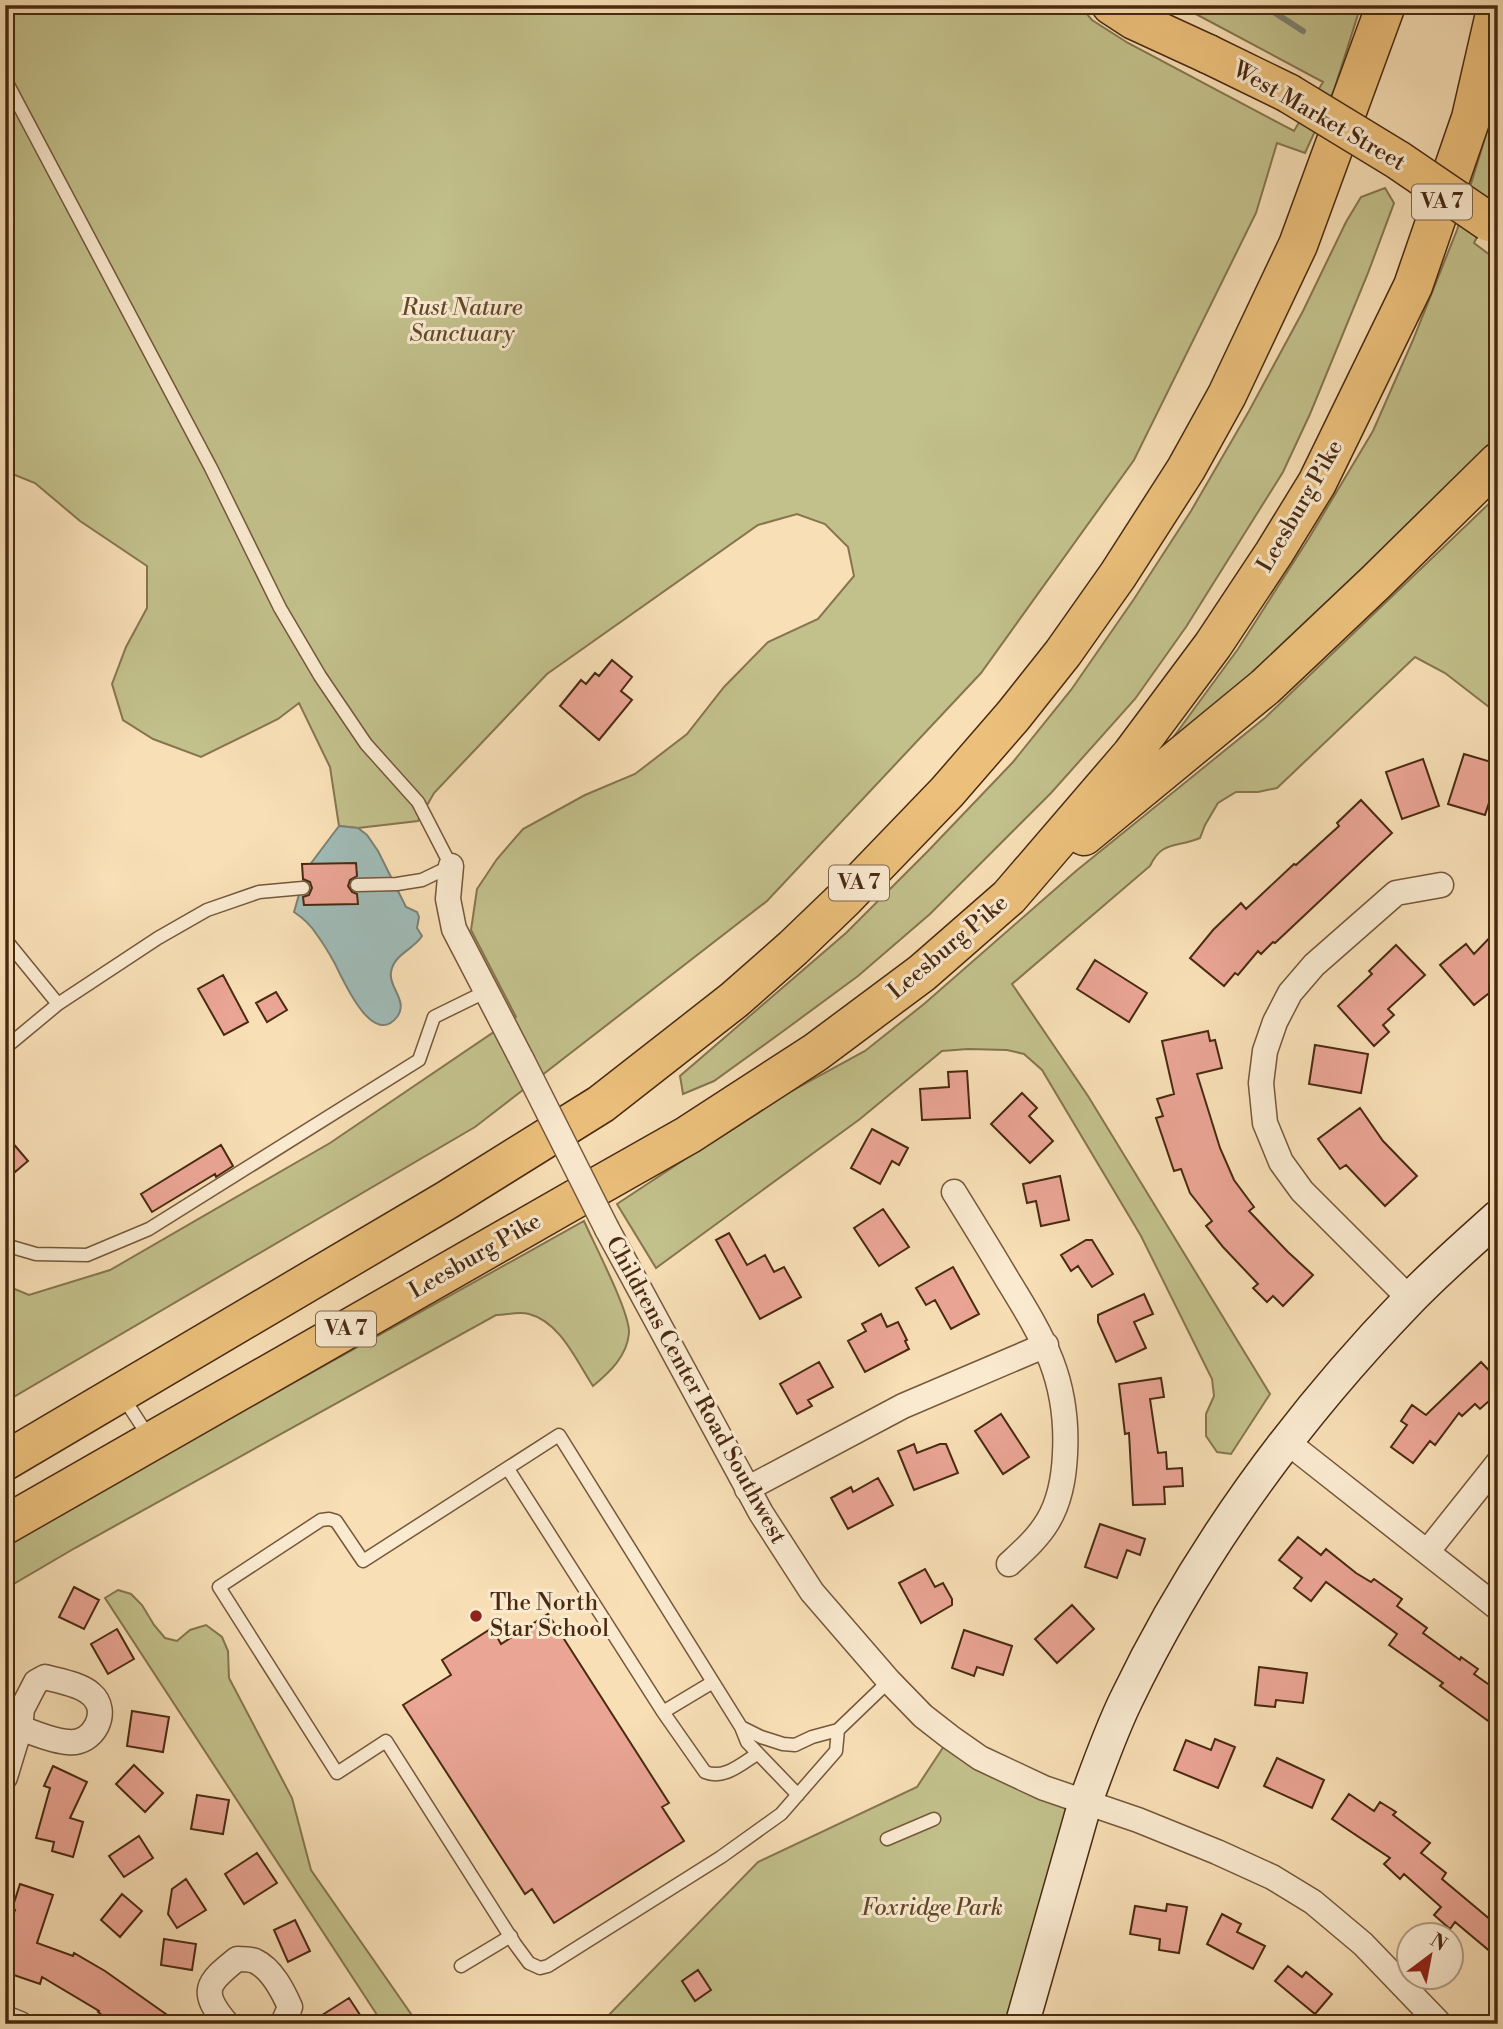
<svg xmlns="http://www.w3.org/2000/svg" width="1503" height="2029" viewBox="0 0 1503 2029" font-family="'Libre Bodoni',serif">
<rect width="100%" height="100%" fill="#f8dfb6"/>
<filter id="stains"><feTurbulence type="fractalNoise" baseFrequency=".00286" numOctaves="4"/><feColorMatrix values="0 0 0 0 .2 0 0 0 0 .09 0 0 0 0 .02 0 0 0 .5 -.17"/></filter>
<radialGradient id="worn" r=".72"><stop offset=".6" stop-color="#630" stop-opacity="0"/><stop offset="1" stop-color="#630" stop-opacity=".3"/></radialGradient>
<!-- green -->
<path fill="#c2c08b" stroke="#86754e" stroke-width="2" d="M5,5H1079L1092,20L1128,43L1294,131L1323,82L1179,5H1361L1334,90L1305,153L1277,143L1256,213L1134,460L981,673L767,901L475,1127L5,1402V1285L29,1295L110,1270L330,1143L516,1017L471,930L477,889L497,859L523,829L585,795L635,774L687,734L724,687L768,642L818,619L854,576L848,547L825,524L797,514L758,525L547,674L434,793L418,821L358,828L339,826L330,767L299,703L278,719L201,757L153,739L123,720L112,684L126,647L147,608V566L80,521L35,483L5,471Z
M1498,95V201L1495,200L1474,243L1498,261V446L1310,631L1161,754L1238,649L1309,538L1373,431L1413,340L1457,230Z
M1385,188L1394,203L1368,273L1310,414L1283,472L1186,627L1135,699L1051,793L930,914L858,976L782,1032L714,1081L683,1094L680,1076L846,933L928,851L1013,762L1071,690L1134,599L1191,511L1249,411L1303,311L1346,222L1361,197Z
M1498,495V714L1445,673L1415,657L1277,788L1258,792H1236L1218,803L1205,825L1200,838C1177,848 1162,840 1150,866L1012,984L1088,1096L1270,1394L1231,1454L1217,1452L1206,1436V1414L1214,1396L1212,1379L1141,1236L1042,1070L1024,1054L1007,1050L968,1049L942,1051L860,1119L656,1268L617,1204L773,1101L865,1051L924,1004L1076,871L1266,717Z
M584,1221C594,1244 630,1312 629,1333C627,1356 610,1372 593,1386C576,1360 560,1322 529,1314C519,1311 506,1315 496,1315L75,1548L5,1589V1546L151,1462Z
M118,1590L131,1594L142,1605L154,1625L165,1638L177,1641L190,1630L206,1625L222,1637L228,1651L229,1678L292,1798L311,1870L418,2024H383L105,1598Z
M950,1737L1085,1803L1022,2024H600L758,1862L917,1787Z"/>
<!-- water -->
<path fill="#a0bbb7" stroke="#7d8175" stroke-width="2" d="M339,826L358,828L367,835L378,851L406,907L417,912L419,917L417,928L422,936C413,950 394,954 391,972C388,987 409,1001 397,1017C372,1049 342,977 334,962C329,953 323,943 317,935C311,925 303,918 294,912L306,870Z"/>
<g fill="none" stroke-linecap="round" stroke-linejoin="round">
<!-- stream -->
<path stroke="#7d8175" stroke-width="6" d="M1263,5L1303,31"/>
</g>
<!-- building -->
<path fill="#eba595" stroke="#492a11" stroke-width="2" d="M612,660L632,677L621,691L632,700L599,740L560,706L581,680L586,684L595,673L599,676Z
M1464,754L1498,764V775L1485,815L1448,804Z
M1423,759L1439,806L1402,819L1386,772Z
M1361,800L1392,833L1275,943L1273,942L1261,954L1258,951L1238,975L1235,973L1224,986L1190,958L1213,930L1241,903L1246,909L1294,864L1296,865L1339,826L1337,823Z
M356,863L357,876L350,880L348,886L352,892L357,894L358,904L304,905L303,897L309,895L312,888L310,882L303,879L302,864Z
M1498,929V986L1474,1005L1440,965L1466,944L1474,954Z
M1396,945L1425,975L1388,1009L1394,1015L1383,1025L1389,1032L1374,1046L1338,1006L1372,974L1369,971Z
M1095,960L1147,993L1129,1022L1077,989Z
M223,975L248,1022L224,1035L198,989Z
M276,992L287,1010L267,1022L256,1003Z
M1208,1031L1210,1041L1215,1040L1222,1068L1197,1074L1220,1148L1234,1180L1254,1207L1249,1211L1288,1252L1313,1275L1283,1306L1273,1296L1267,1302L1253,1288L1258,1284L1223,1247L1206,1226L1212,1221L1190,1193L1181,1169L1174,1171L1156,1118L1163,1116L1157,1099L1174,1094L1162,1041Z
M1315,1045L1368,1054L1361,1093L1309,1084Z
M967,1071L970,1118L922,1120L920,1089L949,1087L948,1072Z
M1022,1093L1037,1108L1029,1116L1053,1141L1030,1163L991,1124Z
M1360,1108L1383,1141L1417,1176L1385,1206L1346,1165L1340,1169L1318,1139Z
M872,1129L908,1148L899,1165L892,1161L880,1184L851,1168Z
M5,1134L28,1161L15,1172L5,1161Z
M221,1145L233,1166L216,1177L215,1174L152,1212L141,1194Z
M1060,1176L1069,1220L1041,1226L1036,1201L1027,1203L1023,1184Z
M883,1209L909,1247L879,1266L854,1228Z
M729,1233L747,1265L765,1255L774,1272L784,1267L801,1297L760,1319L716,1240Z
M1086,1240H1092L1113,1274L1092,1287L1078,1266L1071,1271L1061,1255Z
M953,1267L979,1314L951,1329L935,1300L926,1305L916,1288Z
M1144,1294L1153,1314L1134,1322L1146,1348L1116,1362L1098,1322V1315Z
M881,1314L887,1327L898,1322L907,1340L905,1341L909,1349L865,1372L848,1341L866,1331L862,1324Z
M819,1362L833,1387L808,1400L812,1406L797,1414L780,1384Z
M1481,1362L1498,1380V1393L1480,1409L1475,1404L1462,1416L1459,1413L1435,1445L1430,1441L1413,1463L1391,1447L1407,1425L1401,1421L1412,1405L1426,1415Z
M1161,1378L1164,1397L1150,1399L1158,1453L1166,1452L1167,1469L1182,1468L1183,1486L1164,1487L1165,1504L1133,1505L1129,1433L1125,1434L1119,1384Z
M1001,1414L1029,1457L1003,1474L975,1431Z
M914,1444L917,1453L940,1444H946L958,1473L914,1490L898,1451Z
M878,1478L893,1505L848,1529L831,1498L851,1487L853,1492Z
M1100,1524L1145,1539L1140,1555L1127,1550L1117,1578L1085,1567Z
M1298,1537L1321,1555L1326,1549L1356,1573L1371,1582L1374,1579L1402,1599L1397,1606L1427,1628L1423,1633L1460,1660L1461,1657L1478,1669L1474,1674L1498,1691V1728L1440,1686L1443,1683L1389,1645L1397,1634L1326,1582L1311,1601L1294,1588L1302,1578L1279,1560Z
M925,1569L935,1587L943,1583L952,1599V1605L921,1623L899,1583Z
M74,1587L99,1600L84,1629L59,1617Z
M1072,1605L1094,1629L1057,1663L1035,1639Z
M548,1614L669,1803L662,1807L684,1841L554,1923L532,1889L525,1894L403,1705L451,1675L442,1660L492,1628L501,1644Z
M117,1629L134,1659L108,1674L91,1644Z
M964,1630L1012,1646L1003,1675L977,1667L974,1676L952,1668Z
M1259,1667L1307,1673L1303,1703L1276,1700L1275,1707L1255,1705Z
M132,1711L169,1717L163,1752L127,1746Z
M1215,1739L1235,1747L1218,1788L1174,1770L1186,1740L1211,1750Z
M1277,1758L1324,1780L1312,1808L1264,1786Z
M134,1765L163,1793L145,1812L116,1784Z
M53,1766L87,1782L70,1818L83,1822L73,1857L52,1851L54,1842L36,1838L50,1788L44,1786Z
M1349,1794L1374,1811L1380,1802L1396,1812L1393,1815L1430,1843L1421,1853L1446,1873L1442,1879L1498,1926V1958L1455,1922L1450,1929L1434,1915L1441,1907L1404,1874L1400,1879L1384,1864L1390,1858L1332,1819Z
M197,1795L229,1800L223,1834L191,1829Z
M139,1836L153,1858L124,1877L109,1856Z
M257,1853L277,1883L244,1904L225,1874Z
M186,1879L206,1910L177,1928L168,1914L172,1889Z
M20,1884L53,1895L37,1943L73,1956L74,1953L105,1971L180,2024H114L98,2012L99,2011L42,1977L40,1984L5,1972V1939L15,1910L12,1909Z
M122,1894L142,1911L120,1937L101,1920Z
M1167,1904L1187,1907L1179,1953L1159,1950L1160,1939L1130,1934L1135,1906L1166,1911Z
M1222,1914L1241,1924L1237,1932L1265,1946L1253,1969L1207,1944Z
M295,1920L310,1951L288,1962L274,1930Z
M164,1939L196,1944L192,1970L161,1965Z
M1288,1966L1302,1977L1306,1972L1332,1994L1315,2014L1275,1981Z
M698,1970L711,1990L695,2001L682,1981Z
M349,1998L366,2024H308Z"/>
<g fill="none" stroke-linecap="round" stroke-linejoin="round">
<!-- lane casing -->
<g stroke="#75573a" stroke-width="15">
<path id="lane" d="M5,79L211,468L280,608L320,676L366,744L418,802L451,866L422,880L397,884L357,885
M5,939L58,1004L158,938L207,910L259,892L303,888
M5,1048L58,1004
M5,1245L36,1254L87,1255L149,1229L419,1060L434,1017L487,991
M123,1397L149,1437
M508,1469L663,1712L713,1682
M663,1712L705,1772C724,1780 741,1764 757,1754
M741,1727L761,1737L783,1744L795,1745L812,1737L838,1730L889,1681
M798,1795L747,1742L741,1727L559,1435L363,1561L336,1521L329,1519L321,1520L219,1587L337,1773L386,1741L515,1944L529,1963L540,1968L548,1966L721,1857L781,1814L836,1751L838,1730
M887,1839L934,1819
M461,1966L511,1936"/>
</g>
<!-- street casing -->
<g stroke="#75573a" stroke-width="27">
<path id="street" d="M451,866L448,899L454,929L522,1060
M954,1192C972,1221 990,1250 1007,1279C1044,1339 1069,1380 1065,1454C1064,1477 1060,1501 1048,1521C1038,1538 1023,1551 1009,1564
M607,1229L761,1513L812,1592L889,1681L923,1716L950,1737L980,1758L1044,1788L1138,1820L1217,1852L1272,1877L1313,1902L1363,1944L1440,2024
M1410,1299L1302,1191L1281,1162L1265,1123L1261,1083L1265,1051L1275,1022L1290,993L1314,965L1396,893L1441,885
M1286,1441L1498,1608
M747,1489L903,1406L1046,1345
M1427,1552L1498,1463
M5,1777L20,1728L22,1709L36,1682L45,1677C59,1681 80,1684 91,1694C111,1711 94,1745 68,1742C52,1741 35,1733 20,1728
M5,2018L20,2024
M227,2024C199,1991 207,1983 237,1959C243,1959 250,1959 255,1961C272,1969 283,1991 290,2007L284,2021L281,2024"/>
</g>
<!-- secondary casing -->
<g stroke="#492a11" stroke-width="36">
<path id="secondary" d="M1022,2024L1085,1803C1098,1768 1110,1733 1126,1700C1198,1550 1294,1419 1409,1300C1437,1271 1468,1244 1498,1217"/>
</g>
<!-- primary casing -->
<g stroke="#492a11" stroke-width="41">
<path id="primary" d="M1208,54L1288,93"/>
</g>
<!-- highway casing -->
<g stroke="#492a11" stroke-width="41">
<path id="highway" d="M1111,5L1134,20L1208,54
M1084,836L1265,687L1375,583L1498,462
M5,1461L447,1200L601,1104L734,1000L793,948L843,900L947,792L1013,716L1063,653L1118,575L1186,469L1227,395L1298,245L1386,5
M5,1525L582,1195L688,1135L816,1052L922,973L1009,897L1131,755L1213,645L1274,553L1317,483L1413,286L1471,118L1497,5"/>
</g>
<!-- lane -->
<use href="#lane" stroke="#faead0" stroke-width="12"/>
<!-- street -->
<use href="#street" stroke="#faead0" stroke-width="24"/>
<!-- secondary -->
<use href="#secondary" stroke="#faead0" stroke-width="33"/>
<!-- primary -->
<use href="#primary" stroke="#ecc07b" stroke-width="38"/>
<!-- highway -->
<use href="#highway" stroke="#ecc07b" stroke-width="38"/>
<!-- street-bridge casing -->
<g stroke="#75573a" stroke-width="27" stroke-linecap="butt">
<path id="street-bridge" d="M522,1060L607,1229"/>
</g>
<!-- primary-bridge casing -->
<g stroke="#492a11" stroke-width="41" stroke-linecap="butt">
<path id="primary-bridge" d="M1288,93L1398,160L1489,222"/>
</g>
<!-- street-bridge -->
<use href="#street-bridge" stroke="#faead0" stroke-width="24"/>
<!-- primary-bridge -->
<use href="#primary-bridge" stroke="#ecc07b" stroke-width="38"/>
</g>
<!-- markers -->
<circle fill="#8f2418" stroke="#faead0" stroke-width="2.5" cx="476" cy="1616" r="7"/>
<g text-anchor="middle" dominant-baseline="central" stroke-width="6" stroke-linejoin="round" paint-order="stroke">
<!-- shield labels -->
<g fill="#faead0" stroke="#7e644a" stroke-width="2">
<rect x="1412" y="184.5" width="60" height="35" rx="5"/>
<rect x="829" y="865.5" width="60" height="35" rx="5"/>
<rect x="316" y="1311.5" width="60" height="35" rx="5"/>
</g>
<g font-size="21" font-weight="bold" fill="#492a11">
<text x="1442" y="202">VA 7</text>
<text x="859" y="883">VA 7</text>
<text x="346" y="1329">VA 7</text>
</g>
<!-- street labels -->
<g font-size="23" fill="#492a11" stroke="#faead0">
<text transform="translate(1319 116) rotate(30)">West Market Street</text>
<text transform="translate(1300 506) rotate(-60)">Leesburg Pike</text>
<text transform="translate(948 947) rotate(-40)">Leesburg Pike</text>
<text transform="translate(475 1256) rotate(-30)">Leesburg Pike</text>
<text transform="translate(696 1390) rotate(61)">Childrens Center Road Southwest</text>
</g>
<!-- park labels -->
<g font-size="23" font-style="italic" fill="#614829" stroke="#faead0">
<text x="462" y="308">Rust Nature<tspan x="462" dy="26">Sanctuary</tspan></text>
<text x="932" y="1908">Foxridge Park</text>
</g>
<!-- poi labels -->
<g font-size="23" fill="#492a11" stroke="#faead0" text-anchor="start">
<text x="490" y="1603">The North<tspan x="490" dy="26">Star School</tspan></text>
</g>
</g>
<!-- margin -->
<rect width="1503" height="2029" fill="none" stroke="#f8dfb6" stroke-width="28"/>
<rect x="7" y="7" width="1489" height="2015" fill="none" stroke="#492a11" stroke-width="3.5"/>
<rect x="14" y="14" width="1475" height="2001" fill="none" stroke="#492a11" stroke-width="2"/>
<!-- north arrow -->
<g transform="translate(1430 1956) rotate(32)"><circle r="33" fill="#faead0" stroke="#b39d84" stroke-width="2"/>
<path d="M0-5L12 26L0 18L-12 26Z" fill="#8f2418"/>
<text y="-10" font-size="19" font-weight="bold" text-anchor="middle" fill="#492a11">N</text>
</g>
<rect width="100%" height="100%" filter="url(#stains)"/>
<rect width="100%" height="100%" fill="url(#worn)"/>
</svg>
